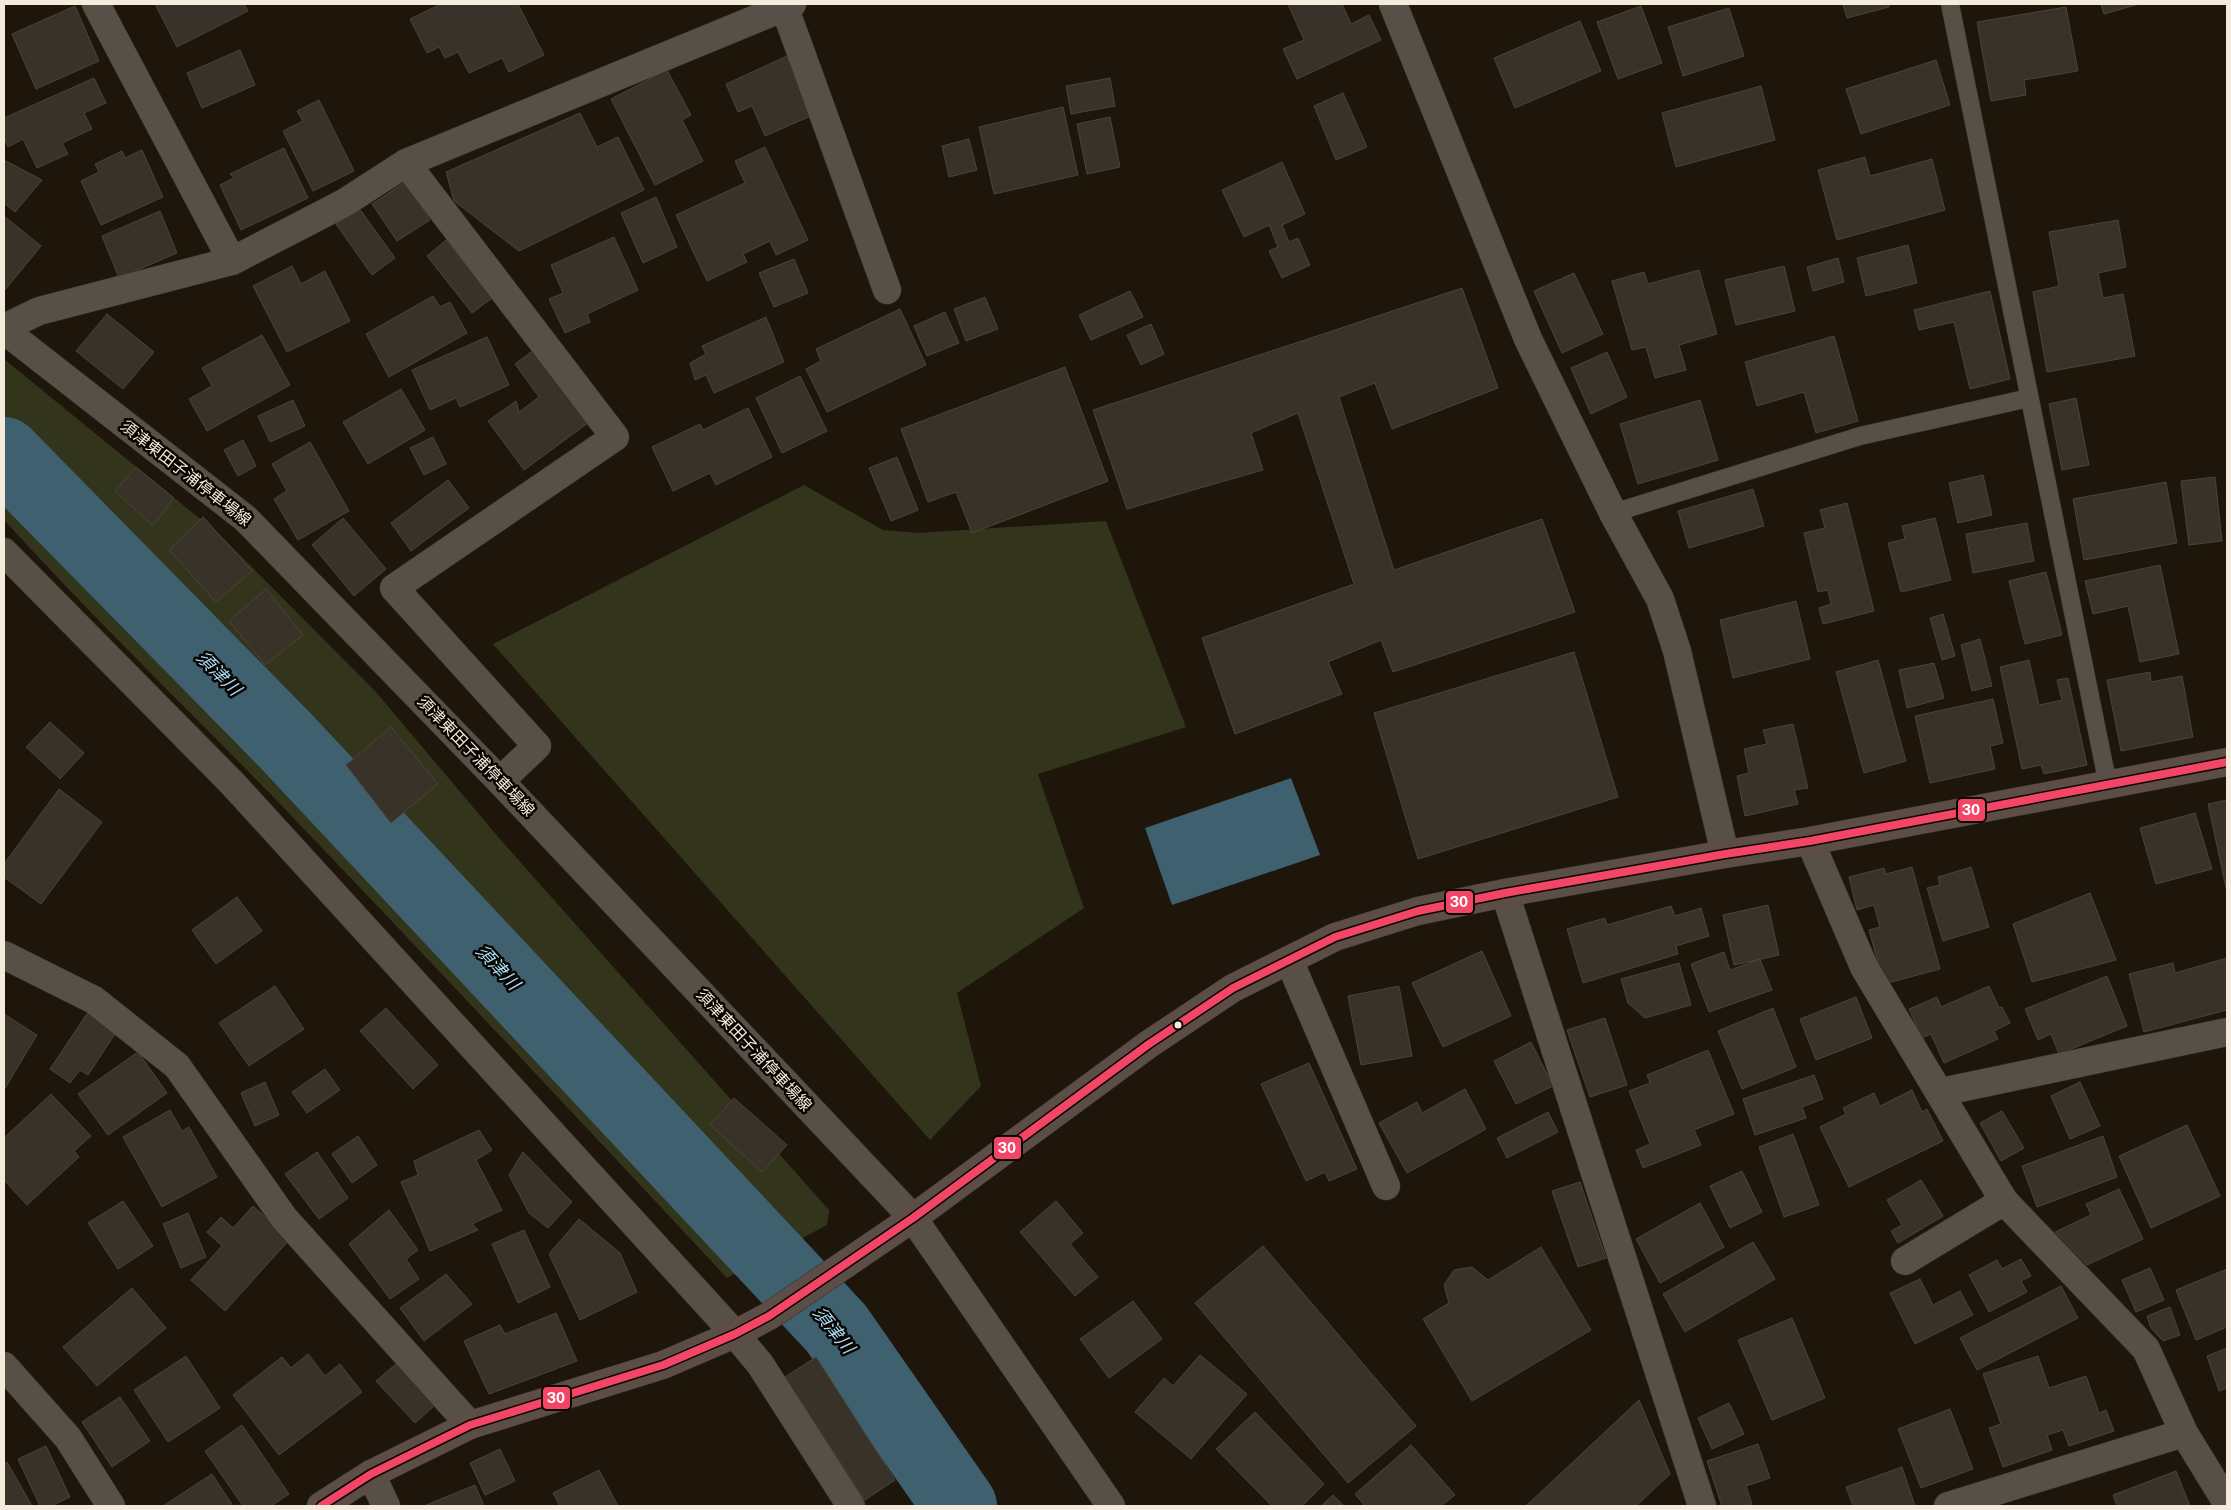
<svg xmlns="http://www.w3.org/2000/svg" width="2231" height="1510" viewBox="0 0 2231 1510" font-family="'Public Sans','Noto Sans JP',sans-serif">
<rect width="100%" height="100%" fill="#1e160a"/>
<!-- green -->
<path fill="#32351b" d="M4,359L221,536L376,692L499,838L829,1210L827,1225L727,1278C580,1120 432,963 283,807C190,711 94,619 4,520Z
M804,485L883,530L918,533L1106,521L1186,727L1038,774L1084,908L957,993L981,1086L930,1140L493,644Z"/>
<!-- water -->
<path fill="#3e606f" d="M1291,778L1320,855L1172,905L1145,828Z"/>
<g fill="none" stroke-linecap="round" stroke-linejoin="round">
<!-- river -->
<path stroke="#3e606f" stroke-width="74" d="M4,454L285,740L836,1328L960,1506"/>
</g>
<!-- building -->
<path fill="#383228" stroke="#4b443a" d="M155,4H244L248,11L177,47Z
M441,4H518L544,55L509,72L502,58L469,73L458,52L445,58L439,47L427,53L410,19Z
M1288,4H1342L1351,24L1369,15L1381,40L1297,79L1283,49L1304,40Z
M1843,4H1889V7L1847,18Z
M2101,4H2139L2104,14Z
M75,6L99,61L36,89L12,34Z
M1641,6L1662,63L1618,79L1597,22Z
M2066,7L2078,71L2024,80L2026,95L1991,101L1977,22Z
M1729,8L1744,56L1683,76L1668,27Z
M1580,21L1601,71L1515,108L1494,58Z
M240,50L255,85L202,108L187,73Z
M787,56L813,115L765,136L752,106L738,112L726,84Z
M1936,60L1950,105L1861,134L1846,89Z
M667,70L691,115L682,120L703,161L655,185L611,99Z
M94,78L106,103L84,113L92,129L62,143L68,154L37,168L23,139L8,147L4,137V118Z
M1110,78L1115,106L1071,114L1066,86Z
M1761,86L1775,140L1676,167L1662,113Z
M1343,93L1367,147L1336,160L1314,106Z
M319,100L354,171L313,191L283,131L303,121L297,111Z
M1063,107L1078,175L994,194L979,127Z
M580,113L597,147L618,137L644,190L519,251L454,201L446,172Z
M1110,117L1120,167L1087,174L1077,124Z
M969,139L977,170L949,177L942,146Z
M765,147L808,240L776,255L770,241L743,254L747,262L707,281L676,215L745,183L735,161Z
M284,148L308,198L241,230L220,185L234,178L230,174Z
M142,150L163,197L101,225L81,181L99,172L95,164L122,151L125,158Z
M1865,157L1870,176L1932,159L1945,210L1837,240L1818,170Z
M4,160L42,180L15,212L4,203Z
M1282,162L1305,214L1282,225L1289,242L1298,238L1310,265L1282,278L1269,251L1278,247L1269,225L1244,237L1222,190Z
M405,182L430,220L397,241L372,204Z
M656,197L677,247L643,263L621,213Z
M359,208L395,258L372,275L336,224Z
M160,211L177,253L119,278L102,236Z
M4,216L41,246L5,290L4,289Z
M2118,220L2126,267L2098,273L2103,298L2123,294L2135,356L2047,372L2033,292L2059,286L2049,232Z
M614,237L638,290L587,314L590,322L565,333L549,299L563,293L551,265Z
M446,240L492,298L472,313L427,256Z
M1908,245L1917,283L1866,296L1857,258Z
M1838,258L1844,282L1813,291L1807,267Z
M794,259L808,293L774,307L759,273Z
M292,266L301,284L325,271L350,321L287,352L253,286Z
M1784,266L1795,311L1736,325L1725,280Z
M1699,270L1717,334L1679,345L1686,370L1655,378L1646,347L1632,350L1612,281L1644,272L1648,284Z
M1574,273L1603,334L1562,353L1534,291Z
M1462,288L1498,388L1392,429L1375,383L1339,397L1394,570L1542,519L1575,612L1393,672L1381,640L1328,662L1342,694L1235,734L1202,638L1354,584L1298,413L1251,433L1263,470L1127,509L1093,410Z
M1130,291L1143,317L1091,340L1079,315Z
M1990,291L2010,379L1970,389L1954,322L1919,330L1914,310Z
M433,296L440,307L450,302L467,333L389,377L366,334Z
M985,297L998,329L966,341L954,309Z
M900,309L926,365L827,412L806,369L821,361L816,349Z
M945,312L959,343L927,356L914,326Z
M107,314L154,352L123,389L76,351Z
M766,317L784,362L714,393L706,375L695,380L690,363L706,354L702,346Z
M1151,324L1164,354L1141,365L1127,335Z
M262,335L290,385L207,431L189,399L212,386L202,368Z
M1834,336L1858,421L1816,433L1804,392L1757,406L1745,362Z
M487,337L509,385L460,407L456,398L430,410L412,370Z
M535,349L588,423L524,470L488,421L516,401L519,412L539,397L515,364Z
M1607,352L1627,397L1591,414L1571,368Z
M1065,367L1108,481L972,533L956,492L928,502L901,429Z
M800,376L827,431L782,453L756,398Z
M401,389L425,430L368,464L343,422Z
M2076,398L2089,465L2062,470L2049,404Z
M293,400L305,426L270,442L258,416Z
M1700,400L1718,460L1638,484L1620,424Z
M748,408L772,457L716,485L710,473L673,491L652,447L700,424L703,430Z
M433,437L446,464L424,475L410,448Z
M243,440L256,466L238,476L224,450Z
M310,442L349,511L298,540L274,499L287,491L272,464Z
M897,457L918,510L891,521L869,468Z
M136,467L174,498L153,526L115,491Z
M1983,475L1992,515L1958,523L1949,483Z
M2215,477L2222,541L2189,545L2181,481Z
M448,480L469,508L411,551L391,523Z
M2166,482L2177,543L2084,560L2073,499Z
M1753,489L1764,526L1689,548L1678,511Z
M1847,503L1874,611L1823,624L1819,608L1831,604L1828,590L1818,592L1804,533L1825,528L1820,510Z
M203,517L252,571L216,602L169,550Z
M343,518L386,569L354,596L312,545Z
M1935,518L1951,580L1901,592L1888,543L1905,539L1902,526Z
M2027,523L2034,561L1973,573L1966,534Z
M2160,565L2179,654L2140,662L2128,606L2093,614L2085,581Z
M2046,572L2062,635L2025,644L2009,581Z
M266,589L303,635L265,665L229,621Z
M1796,601L1810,659L1733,678L1720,620Z
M1943,614L1955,656L1942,660L1930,618Z
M1980,639L1992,686L1972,691L1961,645Z
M1574,652L1618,797L1418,859L1374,713Z
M1878,660L1906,761L1864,773L1836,672Z
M2029,660L2039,705L2062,700L2057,680L2068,678L2087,765L2044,774L2041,765L2022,769L2000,667Z
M1934,663L1944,698L1907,708L1899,670Z
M2150,672L2151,682L2182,676L2193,737L2121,751L2107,680Z
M1993,699L2003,743L1990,746L1995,769L1930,783L1915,716Z
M50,722L84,753L60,779L26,747Z
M1793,724L1808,788L1794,790L1798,804L1745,816L1737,776L1749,773L1744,749L1767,744L1763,730Z
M391,727L438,784L391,823L346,765Z
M59,789L102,822L41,904L4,877V864Z
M2227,800V892L2208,804Z
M2195,813L2212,869L2156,884L2140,828Z
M1912,867L1940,969L1884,984L1869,930L1880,927L1874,905L1857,910L1849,877L1884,868L1886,874Z
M1971,867L1989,927L1943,941L1927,888L1940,885L1938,877Z
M2090,893L2116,960L2032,982L2013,924Z
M237,897L262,931L216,964L192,930Z
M1768,905L1779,955L1734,965L1723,915Z
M1671,906L1675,916L1701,908L1709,936L1676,946L1678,954L1583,983L1567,929L1605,918L1607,925Z
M1482,951L1511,1016L1443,1047L1412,983Z
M1724,952L1730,970L1760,959L1772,990L1709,1012L1691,964Z
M2227,958V1010L2144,1032L2129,974L2173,963L2175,973Z
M1679,963L1691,1005L1645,1018L1628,1003L1621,979Z
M2107,976L2127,1026L2059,1054L2051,1034L2038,1040L2025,1009Z
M275,986L304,1029L249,1066L219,1023Z
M1399,986L1412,1056L1361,1065L1348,996Z
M1989,986L1999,1008L2002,1007L2010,1023L1994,1031L1998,1039L1944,1063L1931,1034L1922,1038L1909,1009L1937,997L1941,1007Z
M1856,997L1872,1038L1816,1060L1800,1019Z
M386,1008L438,1065L413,1089L360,1031Z
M1773,1008L1796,1067L1742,1089L1718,1031Z
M88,1012L117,1031L88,1075L80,1070L70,1083L50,1069Z
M4,1014L37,1035L4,1090Z
M1605,1018L1627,1085L1590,1097L1567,1030Z
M1531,1042L1553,1086L1516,1104L1494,1061Z
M1708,1050L1734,1114L1694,1130L1701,1145L1643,1168L1636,1150L1650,1144L1629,1091L1650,1083L1647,1075Z
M138,1052L167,1093L108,1135L78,1094Z
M1309,1063L1357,1169L1329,1181L1325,1172L1306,1181L1261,1084Z
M325,1069L340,1090L307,1113L292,1092Z
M1814,1075L1823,1099L1802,1107L1806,1118L1755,1135L1743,1099Z
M265,1082L279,1115L255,1126L241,1093Z
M2080,1082L2100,1126L2070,1139L2051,1096Z
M1465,1089L1486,1129L1407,1173L1379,1123L1417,1102L1422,1113Z
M1912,1090L1922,1112L1927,1109L1943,1141L1849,1187L1820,1127L1846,1114L1843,1108L1874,1093L1880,1106Z
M51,1094L91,1136L74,1151L79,1157L27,1205L4,1180V1138Z
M734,1098L787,1145L762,1172L710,1125Z
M170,1110L182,1131L189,1127L217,1177L162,1207L123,1137Z
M2002,1111L2024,1148L2001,1161L1980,1123Z
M1548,1112L1558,1132L1507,1158L1497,1138Z
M2187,1125L2220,1196L2151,1228L2119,1156Z
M479,1130L492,1150L476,1160L502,1210L472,1224L478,1230L430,1251L401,1182L418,1175L414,1161Z
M1793,1134L1819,1205L1784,1217L1759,1147Z
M358,1136L377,1165L352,1183L332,1154Z
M2103,1136L2117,1177L2037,1207L2022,1166Z
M317,1152L348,1198L319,1219L285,1174Z
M523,1152L572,1202L548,1228L529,1213L509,1175Z
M1742,1171L1762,1212L1730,1228L1710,1186Z
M1921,1180L1943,1216L1898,1243L1891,1231L1902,1225L1887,1200Z
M1580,1182L1606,1258L1578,1267L1552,1191Z
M2119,1189L2143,1239L2087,1265L2055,1232L2091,1215L2086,1204Z
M123,1201L153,1246L118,1269L88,1223Z
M1056,1201L1083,1233L1070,1244L1098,1277L1075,1296L1020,1232Z
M1700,1203L1724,1247L1660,1283L1636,1239Z
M253,1206L290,1239L225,1311L191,1280L222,1246L207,1232L221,1217L233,1228Z
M389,1210L418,1250L406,1259L419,1279L390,1299L349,1244Z
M188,1213L206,1257L181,1268L163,1224Z
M579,1219L620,1253L637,1292L580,1320L549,1254Z
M524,1230L550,1287L518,1303L492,1244Z
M1753,1242L1775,1279L1685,1332L1663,1294Z
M1263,1246L1416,1426L1348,1483L1195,1303Z
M1541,1247L1591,1330L1472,1401L1423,1319L1449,1303L1444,1285L1454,1270L1472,1267L1488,1280Z
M2021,1259L2031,1276L2021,1281L2027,1292L1989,1312L1969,1275L1997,1260L2002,1269Z
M2150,1268L2164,1300L2136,1312L2122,1280Z
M2227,1269V1327L2196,1340L2176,1290Z
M446,1274L472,1304L424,1341L400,1308Z
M1920,1279L1933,1305L1960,1291L1973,1315L1915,1344L1890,1293Z
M2061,1286L2078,1318L1977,1370L1960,1338Z
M132,1288L166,1328L97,1386L63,1347Z
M1133,1301L1162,1339L1109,1378L1080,1339Z
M2170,1307L2180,1335L2163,1341L2151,1328L2147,1316Z
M556,1313L577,1361L489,1394L464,1341L500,1325L505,1334Z
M1792,1318L1825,1398L1772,1420L1738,1340Z
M2227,1348V1388L2219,1391L2207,1356Z
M308,1354L325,1376L340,1364L362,1392L279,1455L233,1395L282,1357L291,1368Z
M1200,1355L1247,1394L1191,1459L1135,1412L1164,1378L1173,1386Z
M186,1356L220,1408L168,1442L134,1390Z
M2038,1356L2049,1388L2086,1376L2099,1413L2106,1410L2114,1431L2069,1446L2063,1430L2047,1435L2052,1450L2003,1467L1989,1428L2001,1424L1983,1374Z
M816,1357L895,1480L865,1500L785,1377Z
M397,1363L434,1406L415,1423L376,1381Z
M120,1397L150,1441L112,1467L82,1422Z
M1639,1400L1670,1474L1636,1506H1526Z
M1729,1403L1744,1434L1712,1449L1698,1418Z
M1950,1409L1973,1469L1921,1488L1898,1429Z
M1255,1412L1324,1484L1302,1506H1272L1216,1449Z
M242,1425L289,1494L271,1506H243L205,1451Z
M1758,1444L1770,1478L1746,1486L1752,1504L1745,1506H1722L1707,1461Z
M1411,1445L1455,1495L1441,1506H1365L1355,1494Z
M46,1446L70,1497L51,1506H40L18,1459Z
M500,1449L515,1481L485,1495L470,1463Z
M7,1462L32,1506H4V1464Z
M1902,1467L1915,1506H1853L1846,1487Z
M599,1470L618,1506H560L553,1493Z
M2176,1471L2190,1506H2117L2113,1495Z
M212,1474L233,1506H163Z
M475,1485L484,1506H424Z
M1333,1495L1343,1505L1321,1506Z"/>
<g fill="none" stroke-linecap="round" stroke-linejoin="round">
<!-- lane casing -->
<g stroke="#363129" stroke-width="19">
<path id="lane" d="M1950,4L2108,785
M1613,513L1860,436L2029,398"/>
</g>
<!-- street casing -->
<g stroke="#363129" stroke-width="29">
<path id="street" d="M96,4L232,261
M1393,4L1528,339L1613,513L1660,599L1677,651L1725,854
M784,6L887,290
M406,163L615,437L394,588L537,746L500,781
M4,328L39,311L232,261L344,203L406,163L792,4
M4,552L232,783L735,1334L760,1364L851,1506
M1810,841L1864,967L2004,1201L2146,1349L2184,1433L2227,1503
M1505,893L1702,1506
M4,955L94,1000L177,1066L284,1218L470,1425
M1289,960L1386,1186
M1941,1092L2227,1032
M1905,1261L2004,1201
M4,1366L68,1438L111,1506
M371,1474L386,1506
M1948,1506L2184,1433"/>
</g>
<!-- secondary casing -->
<g stroke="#363129" stroke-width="29">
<path id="secondary" d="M4,330L246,519L500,781L913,1218L1111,1506"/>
</g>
<!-- primary casing -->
<g stroke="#363129" stroke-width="29">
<path id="primary" d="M321,1506L371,1474L470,1425L663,1365L735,1334L769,1316L913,1218L1149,1044L1233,988L1335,937L1418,911L1505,893L1725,854L1810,841L2227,762"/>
</g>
<!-- lane -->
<use href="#lane" stroke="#565046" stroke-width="18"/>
<!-- street -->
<use href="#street" stroke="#565046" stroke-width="28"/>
<!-- secondary -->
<use href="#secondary" stroke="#565046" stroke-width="28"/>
<!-- primary -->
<use href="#primary" stroke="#5c4e46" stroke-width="28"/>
<!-- bus-1 casing -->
<g stroke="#0a0501" stroke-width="11">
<path id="bus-1" d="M321,1506L371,1474L470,1425L663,1365L735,1334L769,1316L913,1218L1149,1044L1233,988L1335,937L1418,911L1505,893L1725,854L1810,841L2227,762"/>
</g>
<!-- bus-1 -->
<use href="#bus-1" stroke="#f34667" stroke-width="8"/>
</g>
<!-- markers -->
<circle fill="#f5ebdd" stroke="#0a0501" stroke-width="2" cx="1178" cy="1025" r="4.5"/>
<g text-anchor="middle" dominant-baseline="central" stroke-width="5" stroke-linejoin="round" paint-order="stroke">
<!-- street labels -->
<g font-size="16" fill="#f5ebdd" stroke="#0a0501">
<text transform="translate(186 473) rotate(38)">須津東田子浦停車場線</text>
<text transform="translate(476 756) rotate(46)">須津東田子浦停車場線</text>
<text transform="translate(754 1050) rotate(47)">須津東田子浦停車場線</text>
</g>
<!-- water labels -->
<g font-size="18" font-style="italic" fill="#a8ddf8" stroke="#0a0501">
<text transform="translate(219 673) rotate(45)">須津川</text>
<text transform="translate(498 967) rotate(47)">須津川</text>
<text transform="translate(834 1330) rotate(51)">須津川</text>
</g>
</g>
<g stroke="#0a0501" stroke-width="2">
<rect x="1957" y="798" width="29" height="24" rx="5" fill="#f34667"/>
<rect x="1445" y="890" width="29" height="24" rx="5" fill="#f34667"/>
<rect x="993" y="1136" width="29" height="24" rx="5" fill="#f34667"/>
<rect x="542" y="1386" width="29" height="24" rx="5" fill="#f34667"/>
</g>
<g font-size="14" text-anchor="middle" font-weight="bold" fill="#fff">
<text x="1971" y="815">30</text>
<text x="1459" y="907">30</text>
<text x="1007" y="1153">30</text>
<text x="556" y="1403">30</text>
</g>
<!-- border -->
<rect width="2231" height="1510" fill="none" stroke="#f5ebdd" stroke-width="10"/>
</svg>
